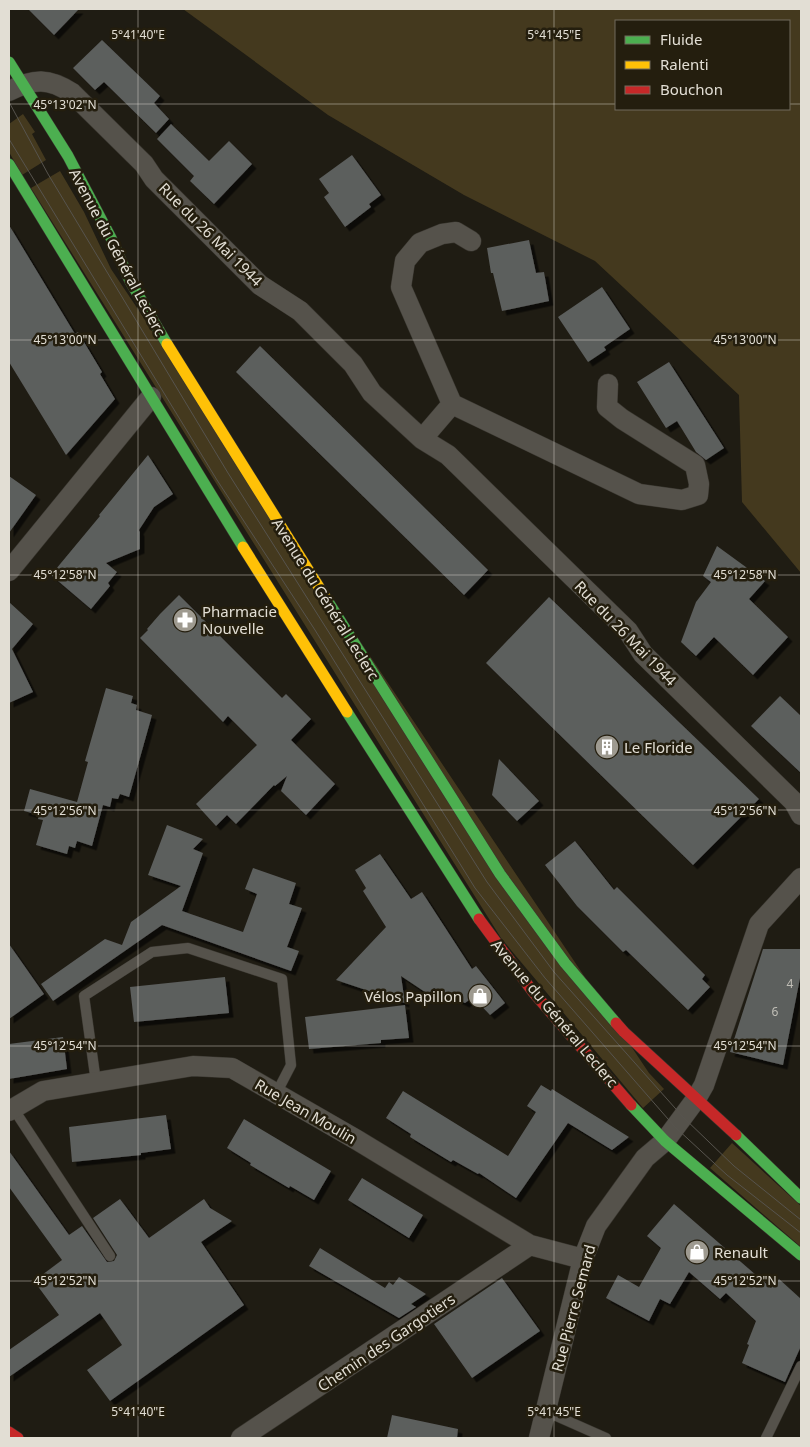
<svg xmlns="http://www.w3.org/2000/svg" width="810" height="1447" viewBox="0 0 810 1447" font-family="'Noto Sans',sans-serif">
<defs>
<filter id="shadow"><feDropShadow dx="4.5" dy="4.5" stdDeviation="0" flood-color="#0009"/></filter>
</defs>
<rect width="100%" height="100%" fill="#1f1c13"/>
<!-- green -->
<path fill="#44391e" fill-rule="evenodd" d="M183,9H801V573L742,502L739,395L595,261L464,195L328,115ZM789,21V109H616V21Z
M23,114L35,132L32,134L46,160L22,175L9,152V124Z
M60,171L84,212L111,269L649,1073L664,1089L643,1108L501,938L31,188Z
M732,1143L801,1206V1247L710,1168Z"/>
<!-- building -->
<path fill="#5c5e5d" filter="url(#shadow)" d="M28,9H79L54,35Z
M102,40L160,96L154,103L169,119L156,133L104,82L95,90L73,68Z
M171,124L209,161L229,141L252,164L214,204L190,181L194,176L157,139Z
M352,155L381,195L369,204L371,207L345,227L324,197L329,193L319,179Z
M9,225L75,334L78,332L102,372L100,374L115,399L66,455L9,362Z
M529,240L536,273L544,272L549,301L502,311L493,273H491L487,248Z
M602,287L630,329L604,347L606,350L588,362L558,317Z
M260,346L488,570L464,595L236,372Z
M669,362L724,448L706,460L696,452L677,421L666,428L637,382Z
M148,455L173,494L154,507L139,530L140,532V549L106,563L117,572L108,583L110,586L91,609L51,575L100,516L99,515Z
M9,476L36,495L9,533Z
M717,546L765,581L749,599L788,637L753,675L714,637L696,656L681,642L696,602L711,582L703,576Z
M179,595L282,698L286,694L311,719L291,740L335,784L306,815L281,791L287,776L275,786L274,785L236,824L227,815L216,826L196,804L257,745L228,716L223,722L140,638L148,630L147,629L160,614Z
M549,597L759,799L693,865L486,663Z
M9,602L33,624L12,649L33,692L9,703Z
M106,688L133,696L131,703L137,705L136,710L152,715L129,797L120,794L118,799L112,798L110,807L103,805L92,846L77,841L75,848L69,846L67,854L36,845L43,820L38,819L39,815L24,811L30,789L77,802L88,762L85,761Z
M780,696L801,716V773L751,726Z
M499,759L539,801L517,821L492,795Z
M167,825L203,839L193,849L203,853L182,911L243,932L257,894L245,889L253,868L296,883L289,904L302,908L287,947L299,951L291,971L162,925L53,1001L41,984L105,939L122,945L131,922L181,886L148,875Z
M575,841L614,890L617,887L705,975L702,979L710,987L688,1010L626,950L623,952L577,906L545,865Z
M380,854L411,899L422,892L472,969L476,966L505,1003L490,1015L473,997L465,1003L434,988L428,994L401,976L405,1003L336,980L386,927L363,891L366,888L355,870Z
M9,944L44,994L9,1019Z
M763,949H801V973L783,1065L730,1052Z
M225,977L229,1013L134,1022L130,987Z
M405,1005L409,1038L381,1040V1043L309,1049L305,1017Z
M63,1037L67,1069L9,1079V1044Z
M541,1085L551,1091L552,1089L629,1137L612,1150L568,1123L516,1198L479,1173L478,1174L453,1160L451,1162L410,1137L411,1134L386,1118L403,1091L508,1156L536,1112L527,1106Z
M166,1115L171,1149L141,1153V1155L72,1162L69,1127Z
M244,1119L331,1171L314,1200L290,1186L289,1188L250,1165L251,1163L227,1148Z
M9,1151L69,1235L82,1226L107,1262L114,1261L117,1255L93,1218L120,1199L149,1238L204,1199L210,1208L232,1221L201,1242L244,1305L110,1401L87,1370L122,1345L100,1313L9,1377V1350L59,1315L34,1281L62,1260L9,1187Z
M362,1178L423,1215L409,1238L348,1200Z
M674,1204L771,1288L779,1279L801,1299V1346L785,1382L742,1363L749,1345L747,1344L756,1321L726,1293L720,1299L689,1272L670,1304L660,1299L649,1321L606,1298L618,1275L639,1287L661,1248L647,1236Z
M320,1248L385,1288L389,1282L393,1285L399,1277L426,1294L411,1304L416,1307L399,1318L309,1266Z
M502,1278L540,1331L472,1378L434,1324Z
M392,1415L458,1429L457,1438H387Z"/>
<g fill="none" stroke-linecap="round" stroke-linejoin="round">
<!-- lane casing -->
<g stroke="#39362f" stroke-width="11">
<path id="lane" d="M96,1082L84,996L152,952L188,948L282,979L291,1065L277,1092
M13,1108L110,1256
M545,1411L606,1438
M766,1438L801,1366"/>
</g>
<!-- street casing -->
<g stroke="#39362f" stroke-width="21">
<path id="street" d="M9,91C34,78 49,78 72,93L144,164L154,179L260,285L300,311L353,364L372,393L422,439L448,455L628,631L643,654L794,802L801,815
M452,404L639,494L682,500L698,495L699,484L695,465L622,419L607,407L608,384
M422,439L452,404L401,287L405,261L420,243L442,234L456,232L471,241
M9,571L151,397
M9,1111L43,1091L193,1066L232,1068L357,1140L530,1245L583,1259
M241,1438L530,1245
M539,1438L583,1259L596,1226L645,1158L665,1141L696,1099L704,1085L759,924L801,878"/>
</g>
<!-- fast casing -->
<g stroke="#39362f" stroke-width="12">
<path id="fast" d="M9,62L68,156L111,238L130,281L167,344
M9,164L243,547
M327,600L500,874L565,963L616,1023
M347,712L479,919
M631,1105L665,1141L801,1255
M736,1135L801,1198"/>
</g>
<!-- slow casing -->
<g stroke="#39362f" stroke-width="12">
<path id="slow" d="M167,344L327,600
M243,547L347,712"/>
</g>
<!-- jam casing -->
<g stroke="#39362f" stroke-width="12">
<path id="jam" d="M479,919L533,992L631,1105
M616,1023L624,1032L736,1135
M9,1432L18,1438"/>
</g>
<!-- lane -->
<use href="#lane" stroke="#55524b" stroke-width="10"/>
<!-- street -->
<use href="#street" stroke="#55524b" stroke-width="20"/>
<!-- fast -->
<use href="#fast" stroke="#4caf50" stroke-width="11"/>
<!-- slow -->
<use href="#slow" stroke="#ffc107" stroke-width="11"/>
<!-- jam -->
<use href="#jam" stroke="#c62828" stroke-width="11"/>
<!-- tram -->
<path stroke="#57544e" stroke-width="1" d="M9,102L48,174L228,473L487,882L554,972L683,1117L734,1166L801,1220
M9,139L217,480L315,630L475,888L545,978L675,1127L727,1175L801,1233"/>
</g>
<!-- ticks -->
<path fill="none" stroke="#e2ded4" stroke-width="1" stroke-opacity="0.45" d="M138,9V1438M554,9V1438M9,104H616M789,104H801M9,340H801M9,575H801M9,810H801M9,1046H801M9,1281H801"/>
<!-- icons -->
<defs>
<g id="pharmacy-disc" transform="scale(1.25)"><circle r="9.5" fill="#9e9a90" stroke="#241e0e"/><path d="M-2-6h4v4h4v4h-4v4h-4v-4h-4v-4h4Z" fill="#fff"/></g>
<g id="building-disc" transform="scale(1.25)"><circle r="9.5" fill="#9e9a90" stroke="#241e0e"/><path d="M-4-6H4V6H1V3H-1V6H-4ZM-2.5-4.3h1.7v1.8h-1.7ZM.8-4.3h1.7v1.8H.8ZM-2.5-1h1.7V.8h-1.7ZM.8-1h1.7V.8H.8Z" fill="#fff"/></g>
<g id="shop-disc" transform="scale(1.25)"><circle r="9.5" fill="#9e9a90" stroke="#241e0e"/><path d="M-5-2.5h2.3a2.7 3.5 0 0 1 5.4 0H5L5.5 6h-11ZM-1.5-2.5h3a1.5 2.3 0 0 0-3 0Z" fill="#fff"/></g>
</defs>
<g fill-rule="evenodd">
<use href="#pharmacy-disc" x="185" y="620"/>
<use href="#building-disc" x="607" y="747"/>
<use href="#shop-disc" x="480" y="996"/>
<use href="#shop-disc" x="697" y="1252"/>
</g>
<g text-anchor="middle" dominant-baseline="central" stroke-width="5" stroke-linejoin="round" paint-order="stroke">
<!-- number labels -->
<g font-size="12" fill="#c0beb6">
<text x="790" y="983">4</text>
<text x="775" y="1011">6</text>
</g>
<!-- street labels -->
<g font-size="15" fill="#e2ded4" stroke="#241e0e">
<text transform="translate(211 234) rotate(45)">Rue du 26 Mai 1944</text>
<text transform="translate(118 252) rotate(62)">Avenue du Général Leclerc</text>
<text transform="translate(326 599) rotate(58)">Avenue du Général Leclerc</text>
<text transform="translate(626 633) rotate(46)">Rue du 26 Mai 1944</text>
<text transform="translate(555 1013) rotate(50)">Avenue du Général Leclerc</text>
<text transform="translate(306 1111) rotate(30)">Rue Jean Moulin</text>
<text transform="translate(573 1308) rotate(-75)">Rue Pierre Semard</text>
<text transform="translate(386 1342) rotate(-34)">Chemin des Gargotiers</text>
</g>
<!-- poi labels -->
<g font-size="15" fill="#e2ded4" stroke="#241e0e" text-anchor="start">
<text x="202" y="611">Pharmacie<tspan x="202" dy="17">Nouvelle</tspan></text>
<text x="624" y="747">Le Floride</text>
<text x="462" y="996" text-anchor="end">Vélos Papillon</text>
<text x="714" y="1252">Renault</text>
</g>
</g>
<g font-size="12" text-anchor="middle" fill="#e2ded4" stroke="#241e0e" stroke-width="5" stroke-linejoin="round" paint-order="stroke">
<text x="138" y="39">5°41'40"E</text>
<text x="554" y="39">5°41'45"E</text>
<text x="65" y="109">45°13'02"N</text>
<text x="65" y="344">45°13'00"N</text>
<text x="745" y="344">45°13'00"N</text>
<text x="65" y="579">45°12'58"N</text>
<text x="745" y="579">45°12'58"N</text>
<text x="65" y="815">45°12'56"N</text>
<text x="745" y="815">45°12'56"N</text>
<text x="65" y="1050">45°12'54"N</text>
<text x="745" y="1050">45°12'54"N</text>
<text x="65" y="1285">45°12'52"N</text>
<text x="745" y="1285">45°12'52"N</text>
<text x="138" y="1416">5°41'40"E</text>
<text x="554" y="1416">5°41'45"E</text>
</g>
<!-- border -->
<rect width="810" height="1447" fill="none" stroke="#e2ded4" stroke-width="20"/>
<!-- legend -->
<rect x="615" y="20" width="175" height="90" fill="#241e0e" stroke="#706b5d"/>
<rect x="625" y="36" width="25" height="8" fill="#4caf50" stroke="#706b5d"/>
<text x="660" y="45" font-size="15" fill="#e2ded4">Fluide</text>
<rect x="625" y="61" width="25" height="8" fill="#ffc107" stroke="#706b5d"/>
<text x="660" y="70" font-size="15" fill="#e2ded4">Ralenti</text>
<rect x="625" y="86" width="25" height="8" fill="#c62828" stroke="#706b5d"/>
<text x="660" y="95" font-size="15" fill="#e2ded4">Bouchon</text>
</svg>
